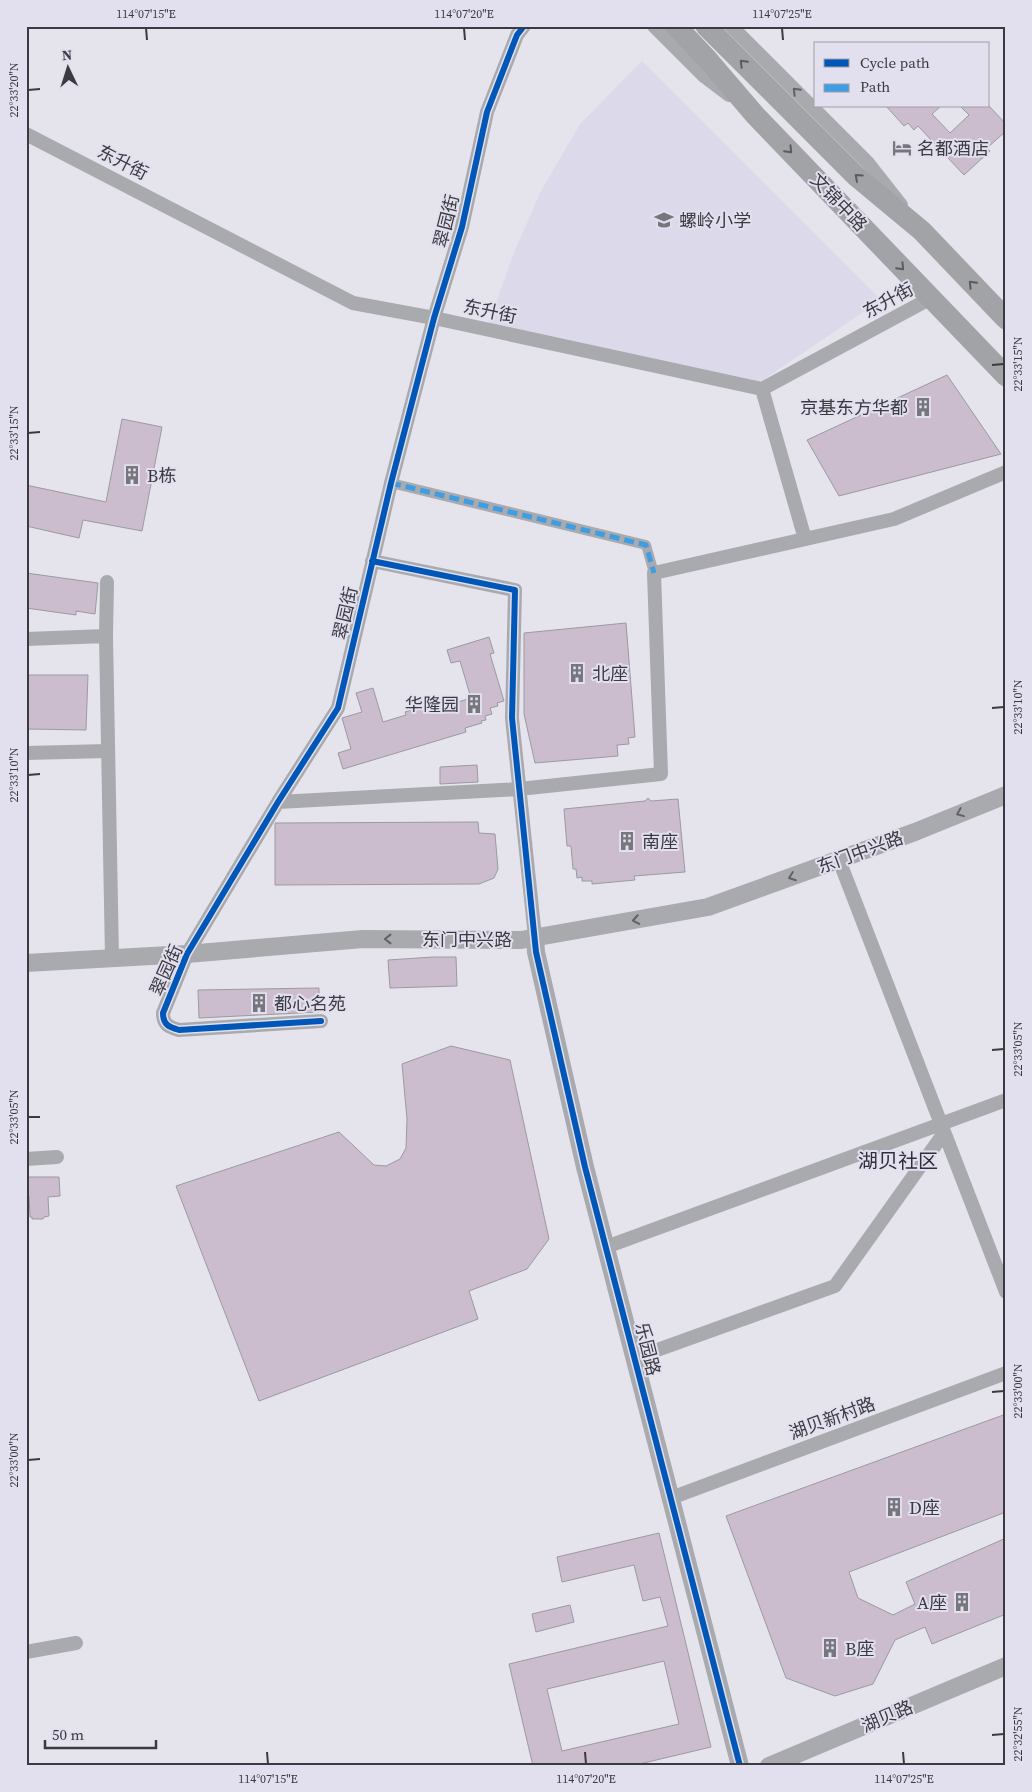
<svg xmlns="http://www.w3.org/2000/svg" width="1032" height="1792" viewBox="0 0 1032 1792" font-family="'Source Serif 4','Noto Sans SC',serif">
<rect width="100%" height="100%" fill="#e5e4ec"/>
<!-- built -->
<path fill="#dcdaea" d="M642,61L881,300L760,382L488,324L515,250L541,191L580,124Z"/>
<!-- building -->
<path fill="#cbbcce" stroke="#9c9aa0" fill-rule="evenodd" d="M886,106H941L932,114L950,133L969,115L960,106H989L1006,124V131L987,148L990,151L964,175L918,126L914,130L908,123L904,126Z
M947,375L1001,454L839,496L807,440Z
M122,419L162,427L142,531L83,520L79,538L26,526V485L106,502Z
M26,573L98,583L95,614L76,611V615L26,608Z
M626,623L635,737L628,738L629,744L617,745L618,756L535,763L524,714V633Z
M489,637L494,653L490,654L504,701L497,703L498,706L490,708L492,714L485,716L486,720L481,721L482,723L465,728L466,732L343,769L338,753L351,749L342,718L362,712L356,693L373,688L383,722L406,715L405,712L446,700L448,705L471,698L460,661L451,663L447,650Z
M26,675H88L86,730L26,729Z
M477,765L478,782L440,784V767Z
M648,798L651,801L678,799L685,872L634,876L635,880L592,884V881H582V877L577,878L576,869H573L571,846H567L564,809L645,801Z
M478,822L479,833L495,834L498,869L494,878L479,884L275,885V823Z
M433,957H456L457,986L390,988L388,960Z
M319,988V1012L199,1018L198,990Z
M451,1046L510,1060L549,1239L527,1269L469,1291L478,1319L259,1401L176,1186L339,1132L374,1165L386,1166L400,1159L406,1148L407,1119L402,1064Z
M26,1177H59L60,1196L48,1197L49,1216L44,1217L43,1219H32V1217H30L29,1196H26Z
M1006,1414V1512L849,1572L858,1598L893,1615L915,1604L906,1582L1006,1538V1614L932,1644L925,1627L895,1640L873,1684L835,1696L786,1678L726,1516Z
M659,1533L711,1747L631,1766H533L509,1664L668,1626L660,1597L643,1601L634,1565L562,1582L557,1557ZM664,1661L679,1724L562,1751L547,1689Z
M570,1605L574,1622L536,1632L532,1614Z"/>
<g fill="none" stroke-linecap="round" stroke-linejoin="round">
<!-- pedestrian -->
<path stroke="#a9aaad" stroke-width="10" d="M391,483L646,545L654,573"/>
<!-- minor -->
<path stroke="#a9aaad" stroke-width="14" d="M654,26L704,76L729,95
M731,26L868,163L901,205
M26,134L353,303L434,318L762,389L931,298
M762,389L805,539
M372,561L515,590L512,718L535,937
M106,636L107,582
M26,639L106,636L112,958
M26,753L108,751
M278,802L519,789L661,774L654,573L894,519L1006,472
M839,860L1006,1292
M321,1021L179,1030C169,1027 163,1025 163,1013L187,954L278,802L338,708L391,483L434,318L462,227L487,112L517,35L524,26
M26,1159L57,1157
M606,1247L1006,1100
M635,1358L835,1286L944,1133
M671,1498L1006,1373
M26,1652L76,1643"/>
<!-- tertiary -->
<path stroke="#a9aaad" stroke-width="18" d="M535,937L536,952L585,1167L740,1766
M26,963L187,954L363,939L521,940L708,907L915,832L1006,795
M769,1766L1006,1666"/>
<!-- primary -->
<path stroke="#a2a3a6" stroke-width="21" d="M676,26L708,60L755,115L1006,376
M706,26L857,177L922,231L1006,319"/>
<!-- quiet -->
<path stroke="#3f9ee3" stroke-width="5" stroke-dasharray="10 5" stroke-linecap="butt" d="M391,483L646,545L654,573"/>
<!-- cycleway casing -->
<g stroke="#e2e0ef" stroke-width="9">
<path id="cycleway" d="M372,561L515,590L512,718L536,952L585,1167L740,1766
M321,1021L179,1030C169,1027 163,1025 163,1013L187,954L278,802L338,708L391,483L434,318L462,227L487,112L517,35L524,26"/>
</g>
<!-- cycleway -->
<use href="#cycleway" stroke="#0057b8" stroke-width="6"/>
</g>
<!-- one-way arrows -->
<defs><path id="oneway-chevron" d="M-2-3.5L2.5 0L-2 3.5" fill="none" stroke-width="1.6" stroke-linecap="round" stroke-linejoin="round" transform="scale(1.25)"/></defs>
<g stroke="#5a5a5f">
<use href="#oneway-chevron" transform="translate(743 63) rotate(-135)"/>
<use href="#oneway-chevron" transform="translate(789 150) rotate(46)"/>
<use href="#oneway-chevron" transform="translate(858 177) rotate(-138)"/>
<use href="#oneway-chevron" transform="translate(901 267) rotate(46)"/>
<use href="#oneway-chevron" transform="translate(972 284) rotate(-134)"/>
</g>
<g stroke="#626166">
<use href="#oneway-chevron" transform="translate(796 91) rotate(-135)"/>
<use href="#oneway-chevron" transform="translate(960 813) rotate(158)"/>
<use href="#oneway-chevron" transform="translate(792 877) rotate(160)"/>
<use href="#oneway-chevron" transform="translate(636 920) rotate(170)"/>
<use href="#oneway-chevron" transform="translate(388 939) rotate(-180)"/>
</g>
<!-- ticks -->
<path fill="none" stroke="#3b3a40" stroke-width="2" d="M146,28L147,40M464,28L465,40M782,28L783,40M28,90L40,89M992,365L1004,364M28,433L40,432M992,708L1004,707M28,775L40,774M992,1050L1004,1049M28,1117H40M992,1392L1004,1391M28,1460L40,1459M992,1735L1004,1734M267,1752L268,1764M585,1752L586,1764M903,1752L904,1764"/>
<!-- icons -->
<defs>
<g id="hotel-bare" transform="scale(1.5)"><path d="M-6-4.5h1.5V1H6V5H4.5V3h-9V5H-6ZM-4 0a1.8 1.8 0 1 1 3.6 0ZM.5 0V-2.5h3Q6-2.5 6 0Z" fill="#76767c" stroke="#e2e0ef" stroke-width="2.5" paint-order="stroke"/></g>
<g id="school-bare" transform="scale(1.5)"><path d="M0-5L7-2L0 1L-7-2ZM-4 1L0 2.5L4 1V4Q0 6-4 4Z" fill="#76767c" stroke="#e2e0ef" stroke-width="2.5" paint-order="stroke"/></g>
<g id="building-bare" transform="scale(1.5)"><path d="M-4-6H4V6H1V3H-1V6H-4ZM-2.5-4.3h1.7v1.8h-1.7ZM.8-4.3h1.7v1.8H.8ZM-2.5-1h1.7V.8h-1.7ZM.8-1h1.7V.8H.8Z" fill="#76767c" stroke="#e2e0ef" stroke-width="2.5" paint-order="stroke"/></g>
</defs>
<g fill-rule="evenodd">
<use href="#hotel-bare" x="902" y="148"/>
<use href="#school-bare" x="664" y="220"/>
<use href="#building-bare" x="923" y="407"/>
<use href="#building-bare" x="132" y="475"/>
<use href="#building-bare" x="577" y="673"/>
<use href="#building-bare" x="474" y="704"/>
<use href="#building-bare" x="627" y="841"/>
<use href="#building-bare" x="259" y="1003"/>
<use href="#building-bare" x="894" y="1507"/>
<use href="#building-bare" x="962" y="1602"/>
<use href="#building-bare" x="830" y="1648"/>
</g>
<g text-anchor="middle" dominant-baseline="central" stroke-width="4" stroke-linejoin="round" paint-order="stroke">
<!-- poi labels -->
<g font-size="18" fill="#3b3a40" stroke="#e2e0ef" text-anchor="start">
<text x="917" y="148">名都酒店</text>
<text x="679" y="220">螺岭小学</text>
<text x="908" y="407" text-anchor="end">京基东方华都</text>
<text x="147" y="475">B栋</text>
<text x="592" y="673">北座</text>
<text x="459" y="704" text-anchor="end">华隆园</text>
<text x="642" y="841">南座</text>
<text x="274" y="1003">都心名苑</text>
<text x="909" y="1507">D座</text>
<text x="947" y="1602" text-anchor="end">A座</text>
<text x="845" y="1648">B座</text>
</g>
<!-- street labels -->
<g font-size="18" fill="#3b3a40" stroke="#e2e0ef">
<text transform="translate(123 162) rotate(27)">东升街</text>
<text transform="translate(839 202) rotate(46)">文锦中路</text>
<text transform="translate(446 221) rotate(-76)">翠园街</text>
<text transform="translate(888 300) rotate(-28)">东升街</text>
<text transform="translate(490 311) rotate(12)">东升街</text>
<text transform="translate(345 613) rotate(-77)">翠园街</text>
<text transform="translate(860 852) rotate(-20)">东门中兴路</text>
<text x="467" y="939">东门中兴路</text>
<text transform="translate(166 970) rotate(-66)">翠园街</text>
<text transform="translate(648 1349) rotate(76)">乐园路</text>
<text transform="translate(832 1418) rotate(-20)">湖贝新村路</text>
<text transform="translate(887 1716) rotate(-23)">湖贝路</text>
</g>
<!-- quarter labels -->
<g font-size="20" fill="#302e3a" stroke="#e2e0ef">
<text x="898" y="1161">湖贝社区</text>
</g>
</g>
<!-- border -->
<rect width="1032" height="1792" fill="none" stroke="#e2e0ef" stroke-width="55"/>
<!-- legend -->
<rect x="814" y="42" width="175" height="65" fill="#e2e0ef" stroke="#9f9ea9"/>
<rect x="824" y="59" width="25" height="8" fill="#0057b8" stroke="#9f9ea9"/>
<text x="860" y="68" font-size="15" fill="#3b3a40">Cycle path</text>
<rect x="824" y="84" width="25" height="8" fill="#3f9ee3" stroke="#9f9ea9"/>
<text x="860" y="92" font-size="15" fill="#3b3a40">Path</text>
<!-- north arrow -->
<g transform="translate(68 68) rotate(356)" stroke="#e2e0ef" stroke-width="4" paint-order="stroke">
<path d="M0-4L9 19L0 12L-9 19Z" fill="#3b3a40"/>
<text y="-8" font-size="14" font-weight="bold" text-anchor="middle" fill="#3b3a40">N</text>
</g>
<!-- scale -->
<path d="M45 1740v8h111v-8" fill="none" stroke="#3b3a40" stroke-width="2.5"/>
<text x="52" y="1740" font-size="15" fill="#3b3a40" stroke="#e2e0ef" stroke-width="4" paint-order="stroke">50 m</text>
<rect x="28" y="28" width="976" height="1736" fill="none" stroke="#3b3a40" stroke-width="2"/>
<g font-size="12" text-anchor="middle" fill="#3b3a40">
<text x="146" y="18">114°07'15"E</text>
<text x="464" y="18">114°07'20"E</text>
<text x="782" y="18">114°07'25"E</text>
<text transform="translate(14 90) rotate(-90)" y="4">22°33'20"N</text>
<text transform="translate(1018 364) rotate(-90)" y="4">22°33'15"N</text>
<text transform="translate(14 433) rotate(-90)" y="4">22°33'15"N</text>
<text transform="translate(1018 707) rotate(-90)" y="4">22°33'10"N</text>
<text transform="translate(14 775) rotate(-90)" y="4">22°33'10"N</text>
<text transform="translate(1018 1049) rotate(-90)" y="4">22°33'05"N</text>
<text transform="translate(14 1117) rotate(-90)" y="4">22°33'05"N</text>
<text transform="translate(1018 1391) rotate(-90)" y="4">22°33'00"N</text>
<text transform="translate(14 1460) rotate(-90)" y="4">22°33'00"N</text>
<text transform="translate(1018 1734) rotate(-90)" y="4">22°32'55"N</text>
<text x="268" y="1783">114°07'15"E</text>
<text x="586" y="1783">114°07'20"E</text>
<text x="904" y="1783">114°07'25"E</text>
</g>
</svg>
